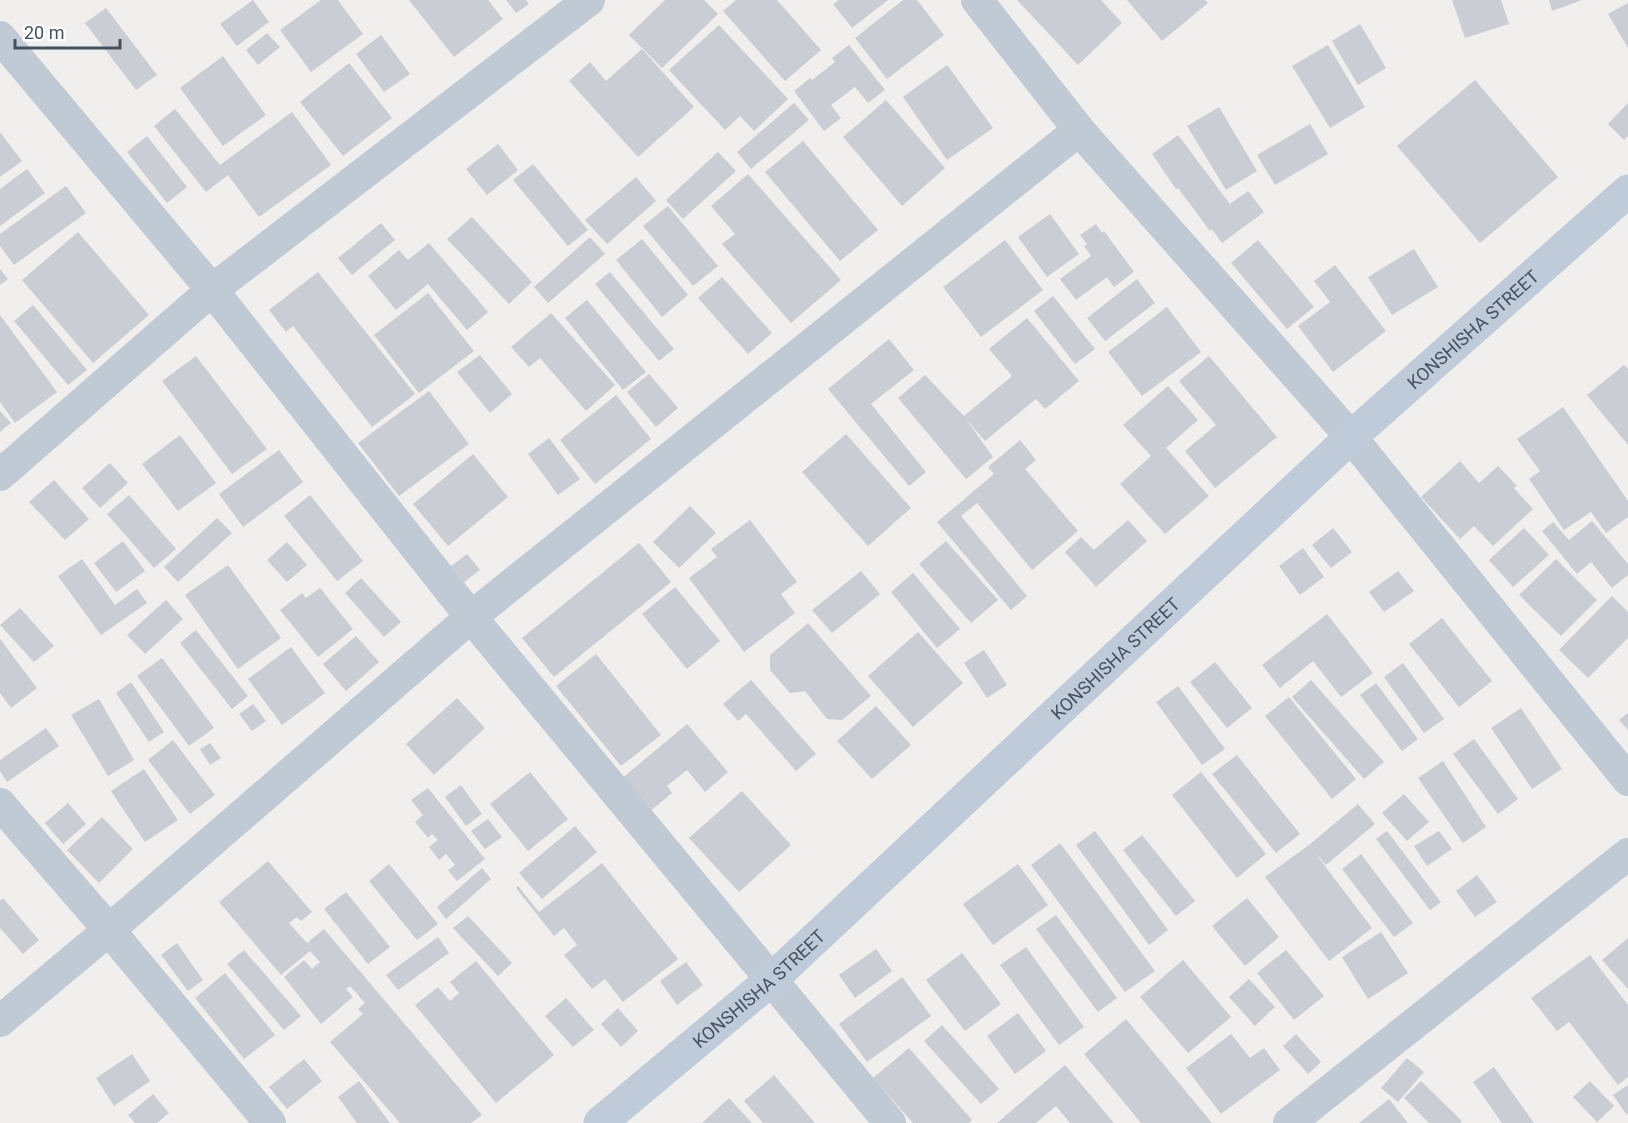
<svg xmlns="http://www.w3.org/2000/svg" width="1628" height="1123" viewBox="0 0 1628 1123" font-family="Roboto,sans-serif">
<rect width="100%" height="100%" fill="#f1eeee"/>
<!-- building -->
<path fill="#cacdd3" d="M253,0L269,22L237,46L220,24Z
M321,0H338L363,34L311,72L280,30Z
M409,0H488L503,19L454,57Z
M506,0H526L529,4L516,13Z
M665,0H704L718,14L662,68L629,35Z
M736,0H777L821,50L785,81L723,11Z
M839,0H888L852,28L833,4Z
M903,0H917L944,35L887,79L855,38Z
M1017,0H1101L1122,23L1078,65Z
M1127,0H1205L1208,3L1162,41Z
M1452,0H1501L1509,24L1465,38Z
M1549,0H1582L1552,11Z
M1628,3V48L1608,14Z
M106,8L157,75L136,90L85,23Z
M1360,24L1386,68L1358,85L1332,41Z
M719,25L788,99L754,131L740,116L725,130L669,70Z
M267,33L280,47L258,65L246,50Z
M381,35L410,74L384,92L356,54Z
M849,45L885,90L868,103L855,87L831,105L841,118L824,131L794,91L810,78L812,80L835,62L832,58Z
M1328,45L1365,107L1330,128L1292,66Z
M642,49L694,107L638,157L569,81L590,62L606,81Z
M223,56L266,115L223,146L180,88Z
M349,63L392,118L343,156L300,102Z
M947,65L993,128L947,160L903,97Z
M1475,80L1558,177L1480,243L1397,146Z
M886,100L945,168L902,206L843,137Z
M794,103L809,120L751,169L737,152Z
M1628,103V136L1624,140L1608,124Z
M1219,107L1257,171L1226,190L1187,126Z
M175,109L220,165L292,112L331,165L259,217L228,175L206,192L154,126Z
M1310,124L1328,154L1275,185L1257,155Z
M0,132L22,161L0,177Z
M1178,135L1230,204L1248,191L1264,212L1222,243L1212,229L1210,231L1178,188L1176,189L1152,154Z
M147,136L187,187L167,203L127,152Z
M803,141L878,230L840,261L765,172Z
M498,144L518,170L487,195L466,169Z
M718,152L736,171L683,219L666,200Z
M533,164L588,230L568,246L513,180Z
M27,169L45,193L0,226V189Z
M748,174L841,280L791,323L722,244L735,234L711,206Z
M636,177L656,201L607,244L585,220Z
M66,186L86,213L14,265L0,246V234Z
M668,206L718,266L693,286L643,226Z
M1050,214L1079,254L1047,277L1018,237Z
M472,217L532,282L509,304L447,239Z
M381,223L395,240L352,275L338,258Z
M1096,224L1102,233L1104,231L1134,272L1114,287L1107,277L1076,300L1060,279L1091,256L1084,246L1087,244L1080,235Z
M78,232L149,315L93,363L22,280Z
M590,237L605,254L548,303L534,287Z
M642,239L688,295L662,317L616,260Z
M1005,240L1043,290L981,337L943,287Z
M1258,240L1314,307L1287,329L1231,263Z
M429,243L488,312L467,330L428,284L396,310L368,276L399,250L408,260Z
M1414,249L1438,287L1392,315L1368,277Z
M1335,265L1386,331L1333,372L1298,326L1330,302L1314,281Z
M0,269L8,279L0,285Z
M318,272L415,394L372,427L293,326L286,332L269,310Z
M610,272L674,349L659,361L595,284Z
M722,277L772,333L748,354L698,298Z
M1137,279L1155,303L1105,341L1087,318Z
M428,293L474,351L419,393L374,335Z
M1053,296L1095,349L1075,364L1034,311Z
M587,300L646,372L623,390L565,318Z
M33,305L87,370L68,385L14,321Z
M1167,307L1201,352L1142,396L1108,352Z
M551,313L615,385L586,411L540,358L529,367L511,347Z
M0,315L57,392L15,423L0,402Z
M1027,318L1079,381L1045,409L1036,399L985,441L966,419L993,457L966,479L898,398L925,375L964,416L1012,376L989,349Z
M889,339L914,370L871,404L926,472L909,486L828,389Z
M480,355L512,394L490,413L457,372Z
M196,356L267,449L232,474L162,381Z
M1209,356L1277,437L1215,488L1185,451L1216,425L1179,381Z
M1624,365L1628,369V445L1587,395Z
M649,374L678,408L656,427L627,392Z
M1168,386L1198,420L1166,448L1209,496L1165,534L1120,484L1151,456L1123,425Z
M429,391L469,444L399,496L358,443Z
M616,395L651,439L595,484L560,440Z
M1563,407L1628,501V517L1606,533L1591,512L1564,530L1529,479L1540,471L1517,439Z
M0,411L11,423L0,432Z
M846,434L911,508L868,546L802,472Z
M180,435L216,483L178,511L142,464Z
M549,438L580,479L558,495L528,454Z
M1020,440L1036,460L1025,469L1078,531L1032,570L977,503L961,516L1027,596L1011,610L937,522L994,474L988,467Z
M279,450L303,482L243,527L219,494Z
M473,454L508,497L448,546L413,504Z
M1460,461L1479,483L1498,466L1517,486L1514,488L1533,509L1493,546L1474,526L1460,539L1421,497Z
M110,463L128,483L100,508L82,488Z
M54,480L89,519L65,540L29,502Z
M129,495L176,549L154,568L107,514Z
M310,495L363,561L337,581L284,516Z
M690,506L716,533L679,568L653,542Z
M217,518L232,533L178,582L164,567Z
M750,520L797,582L781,594L795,613L744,652L689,578L717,557L711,549Z
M1128,520L1147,541L1096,587L1065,552L1081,537L1094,550Z
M1592,521L1628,564V575L1612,588L1591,562L1577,574L1542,531L1553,522L1569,540Z
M1333,528L1352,552L1331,568L1312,545Z
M1524,528L1549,555L1513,587L1489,560Z
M123,541L145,571L116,592L94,563Z
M946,541L998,600L971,623L919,564Z
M287,542L307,565L287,582L267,560Z
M639,543L671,582L554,677L522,638Z
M1303,548L1324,577L1300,595L1279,566Z
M467,554L480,570L464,582L451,566Z
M82,559L115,605L137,589L147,603L101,635L58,576Z
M1556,559L1597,600L1561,636L1519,595Z
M228,565L281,638L238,669L185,595Z
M861,571L880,594L832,633L812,610Z
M1398,571L1414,591L1384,612L1369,592Z
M913,573L960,629L937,648L891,592Z
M361,578L401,622L384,637L345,593Z
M675,587L720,641L687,669L642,614Z
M320,588L353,629L318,657L280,610L302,593L306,598Z
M1612,596L1628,612V638L1588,678L1559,650Z
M166,600L183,619L145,654L127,635Z
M20,608L54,646L34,662L0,625Z
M1327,614L1373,673L1341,697L1313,661L1280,688L1262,665Z
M1442,618L1492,681L1459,707L1409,644Z
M808,623L871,696L842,720L827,719L805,691L790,693L770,670V655Z
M196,630L248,696L232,709L180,643Z
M918,632L963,683L913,727L868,676Z
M356,636L379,662L346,691L323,664Z
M0,639L37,688L11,708L0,693Z
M291,647L325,693L282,725L248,679Z
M984,650L1007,685L987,698L964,663Z
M596,654L661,735L621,766L556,686Z
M162,658L214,728L189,746L137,676Z
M1215,662L1252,708L1227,728L1190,682Z
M1403,663L1444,719L1424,733L1384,677Z
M751,680L816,754L796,771L746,714L738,721L723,704Z
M1311,680L1384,762L1364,779L1292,697Z
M131,682L164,732L149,742L116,693Z
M1376,683L1418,739L1402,751L1360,695Z
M1178,686L1225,749L1202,765L1156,702Z
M1289,697L1356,779L1332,799L1265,716Z
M457,698L485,728L434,775L406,744Z
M99,699L134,760L108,776L71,715Z
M253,704L266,721L252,731L239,714Z
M876,706L911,745L872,779L837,741Z
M1521,708L1562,769L1532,789L1491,728Z
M1628,713V730L1619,720Z
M687,724L728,772L705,792L687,770L667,786L672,793L648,813L620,780Z
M46,728L59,746L7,782L0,771V760Z
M1474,739L1518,799L1498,814L1453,754Z
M173,740L215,795L190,814L148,760Z
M210,743L221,758L210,765L200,749Z
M1237,755L1300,834L1276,853L1212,774Z
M1443,761L1486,827L1463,843L1418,778Z
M144,769L178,820L145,842L111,791Z
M530,772L568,819L528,851L490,804Z
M1201,772L1266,854L1237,878L1172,795Z
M461,785L482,814L466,826L445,797Z
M428,788L485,859L457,881L448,870L455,865L446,854L439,860L429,847L438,840L432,834L428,838L415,822L423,815L411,800Z
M742,791L791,845L739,892L689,838Z
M1404,794L1429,822L1407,841L1382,813Z
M68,803L86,824L63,844L45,823Z
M1358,804L1375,824L1326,865L1315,853L1372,928L1329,961L1265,877L1309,845Z
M102,817L133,849L99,883L67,850Z
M488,819L502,837L485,849L471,831Z
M575,826L597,852L542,899L519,873Z
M1095,831L1168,930L1149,945L1076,845Z
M1387,831L1441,902L1430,910L1376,839Z
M1439,831L1452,849L1427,866L1414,846Z
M1142,835L1195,901L1176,916L1123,850Z
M1060,843L1155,971L1125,992L1031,865Z
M1361,854L1413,923L1394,937L1342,869Z
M268,861L312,912L301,921L297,917L289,923L307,943L324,929L482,1115L471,1123H400L330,1042L363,1014L358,1009L365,1003L350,986L346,989L353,997L321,1024L284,977L304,960L312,969L320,962L310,951L281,975L219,902Z
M602,863L678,959L623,1002L605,979L592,989L564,955L577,945L564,928L554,936L516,888L518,886L539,912Z
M389,864L438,924L417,940L369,881Z
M1018,864L1048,905L993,945L963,904Z
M482,868L491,879L446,919L437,907Z
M1477,875L1497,902L1475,917L1456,891Z
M346,892L390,947L368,964L324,909Z
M3,898L39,940L23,954L0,928V901Z
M1247,898L1279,937L1245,966L1212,926Z
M1056,915L1117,998L1098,1012L1036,929Z
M468,916L512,963L498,976L453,928Z
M1381,932L1408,973L1368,999L1342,957Z
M438,937L449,953L398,990L386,975Z
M1628,938V989L1602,960Z
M177,943L203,980L188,991L161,955Z
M1026,947L1084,1027L1059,1045L1000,965Z
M876,949L892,971L855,998L839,975Z
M244,950L301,1016L284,1030L227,964Z
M1286,950L1324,996L1294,1020L1257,973Z
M962,953L1001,1004L965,1031L926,980Z
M1590,955L1628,1005V1077L1618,1085L1569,1022L1557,1031L1531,998Z
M1183,960L1231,1017L1188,1053L1140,997Z
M476,961L554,1055L496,1103L415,1005L438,987L450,1001L459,993L450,982Z
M686,962L703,985L677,1005L660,981Z
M225,973L275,1035L244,1059L195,998Z
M902,977L931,1016L867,1062L839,1024Z
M1249,979L1275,1007L1255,1026L1229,997Z
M566,998L594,1030L573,1047L545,1016Z
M618,1008L638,1031L621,1047L601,1024Z
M1018,1013L1046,1051L1015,1074L987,1036Z
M1126,1019L1212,1123H1141L1084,1054Z
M942,1025L999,1089L981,1104L924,1041Z
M1231,1034L1250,1058L1264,1048L1280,1070L1221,1114L1186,1068Z
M1296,1034L1321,1062L1308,1074L1283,1046Z
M909,1048L972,1120L969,1123H913L873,1078Z
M132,1054L150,1081L114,1106L96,1078Z
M1407,1058L1424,1072L1398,1102L1381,1088Z
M304,1059L322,1081L287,1109L269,1087Z
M1065,1065L1114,1123H1070L1056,1106L1036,1123H997Z
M1494,1067L1534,1123H1502L1473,1082Z
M774,1075L815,1123H763L744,1101Z
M359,1081L390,1123H357L338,1097Z
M1421,1081L1462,1121L1460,1123H1429L1404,1098Z
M1590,1081L1614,1106L1597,1122L1573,1097Z
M1628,1085V1113L1626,1114L1613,1095Z
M153,1094L169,1113L157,1123H135L128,1115Z
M729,1098L752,1123H702Z
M1389,1099L1408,1123H1359Z"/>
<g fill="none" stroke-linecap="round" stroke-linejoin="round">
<!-- street -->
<path stroke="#c0cad5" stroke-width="32" d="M977,0L1079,130L1351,437L1628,780
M0,37L212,290L471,617L890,1123
M0,475L212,290L589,0
M0,804L109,930L270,1123
M0,1021L109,930L471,617L1079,130
M1289,1123L1628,854"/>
<!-- secondary -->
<path stroke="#bfcbd9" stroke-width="33" id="s1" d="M600,1123L771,980L1351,437L1628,191"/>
</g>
<g text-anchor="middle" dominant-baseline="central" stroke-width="6" stroke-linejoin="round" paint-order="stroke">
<!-- street labels -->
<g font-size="18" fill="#45515d" stroke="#fff">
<text stroke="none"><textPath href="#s1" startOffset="1180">KONSHISHA STREET</textPath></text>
<text stroke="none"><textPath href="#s1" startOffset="694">KONSHISHA STREET</textPath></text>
<text stroke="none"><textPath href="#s1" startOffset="208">KONSHISHA STREET</textPath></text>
</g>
</g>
<!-- scale -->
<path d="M15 39v9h105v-9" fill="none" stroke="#45515d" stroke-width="3"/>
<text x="24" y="39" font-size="18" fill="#45515d" stroke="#ffffff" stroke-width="4.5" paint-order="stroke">20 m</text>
</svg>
